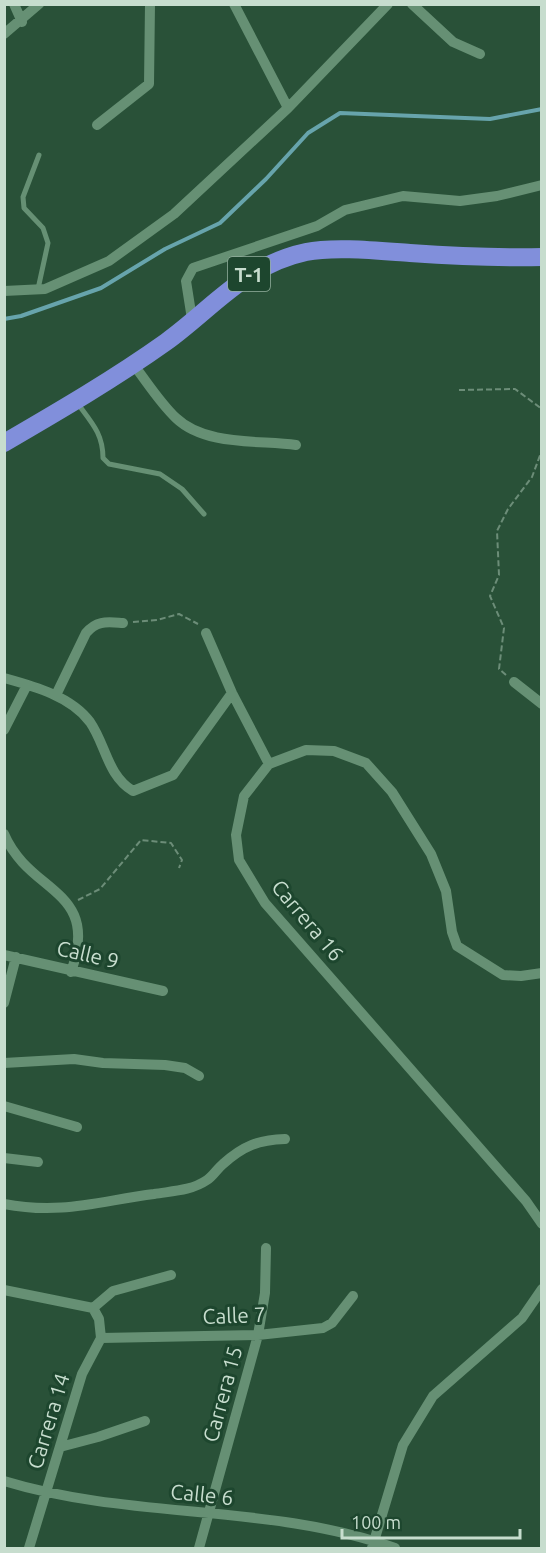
<svg xmlns="http://www.w3.org/2000/svg" width="546" height="1553" viewBox="0 0 546 1553" font-family="Ubuntu,sans-serif">
<rect width="100%" height="100%" fill="#295138"/>
<g fill="none" stroke-linecap="round" stroke-linejoin="round">
<!-- stream -->
<path stroke="#67a4ac" stroke-width="4" d="M4,319L21,316L101,288L165,249L220,223L266,179L308,133L340,113L490,119L542,109"/>
<!-- path -->
<path stroke="#6c8d78" stroke-width="2" stroke-dasharray="6 3" stroke-linecap="butt" d="M459,390L515,389L542,409
M133,622L157,620L179,614L198,624
M506,675L499,669L504,628L490,596L499,575L497,531L508,509L532,477L542,450
M78,900L100,889L141,840L171,843L182,860L179,868"/>
<!-- lane -->
<path stroke="#669074" stroke-width="5" d="M38,289L48,243L43,228L24,208L23,197L39,155
M78,404C92,423 103,434 103,458L109,464L160,474L182,489L204,514"/>
<!-- street -->
<path stroke="#669074" stroke-width="10" d="M14,4L22,22
M234,4L288,108
M412,4L453,42L480,54
M4,34L39,4
M97,125L149,84L150,4
M4,291L45,289L109,261L174,214L288,108L388,4
M192,319L186,281L193,268L317,226L345,210L403,196L460,201L497,196L542,185
M133,364C147,382 160,403 176,418C205,446 259,440 296,445
M206,633L232,693L269,764
M4,678C33,686 71,696 90,722C106,745 107,775 133,791L173,775L232,693
M514,682L542,704
M56,695L86,633C97,620 107,622 123,623
M4,730L27,685
M4,834C30,895 101,888 71,972
M4,955L163,991
M542,973L521,976L503,975L457,946L452,932L446,891L431,854L392,792L366,763L334,751L306,750L269,764L244,796L236,835L239,860L265,903L526,1201L542,1224
M4,1003L16,957
M4,1063L74,1059L103,1063L165,1065L185,1068L199,1076
M4,1106L77,1127
M4,1158L38,1162
M4,1204C62,1215 99,1201 154,1194C172,1191 191,1191 207,1180C213,1176 217,1169 223,1164C243,1146 258,1140 285,1139
M4,1290L93,1308
M93,1308L113,1291L171,1275
M101,1338L258,1335L323,1328L332,1323L353,1296
M60,1447L98,1437L145,1421
M4,1481C132,1520 269,1503 395,1548
M29,1548L82,1374L101,1338L99,1319L93,1308
M199,1548L258,1335L265,1293L266,1248
M372,1548L403,1445L433,1396L522,1318L542,1289"/>
<!-- highway -->
<path stroke="#818fdb" stroke-width="18" d="M4,443C59,411 114,379 166,342C213,308 245,265 306,252C334,246 381,251 410,253C454,256 497,258 542,257"/>
</g>
<g text-anchor="middle" dominant-baseline="central" stroke-width="6" stroke-linejoin="round" paint-order="stroke">
<!-- shield labels -->
<rect fill="#1d462e" stroke="#94b09e" stroke-width="1.5" x="228" y="257" width="42" height="34" rx="4.5"/>
<g font-size="20" font-weight="bold" fill="#c7ddce">
<text x="249" y="274">T-1</text>
</g>
<!-- street labels -->
<g font-size="21" fill="#c7ddce" stroke="#1d462e">
<text transform="translate(308 920) rotate(50)">Carrera 16</text>
<text transform="translate(88 954) rotate(13)">Calle 9</text>
<text transform="translate(234 1315) rotate(-2)">Calle 7</text>
<text transform="translate(222 1394) rotate(-75)">Carrera 15</text>
<text transform="translate(48 1421) rotate(-73)">Carrera 14</text>
<text transform="translate(202 1494) rotate(6)">Calle 6</text>
</g>
</g>
<!-- border -->
<rect width="546" height="1553" fill="none" stroke="#c7ddce" stroke-width="12"/>
<!-- scale -->
<path d="M342 1529v9h178v-9" fill="none" stroke="#c7ddce" stroke-width="3"/>
<text x="351" y="1529" font-size="18" fill="#c7ddce" stroke="#1d462e" stroke-width="4.5" paint-order="stroke">100 m</text>
</svg>
